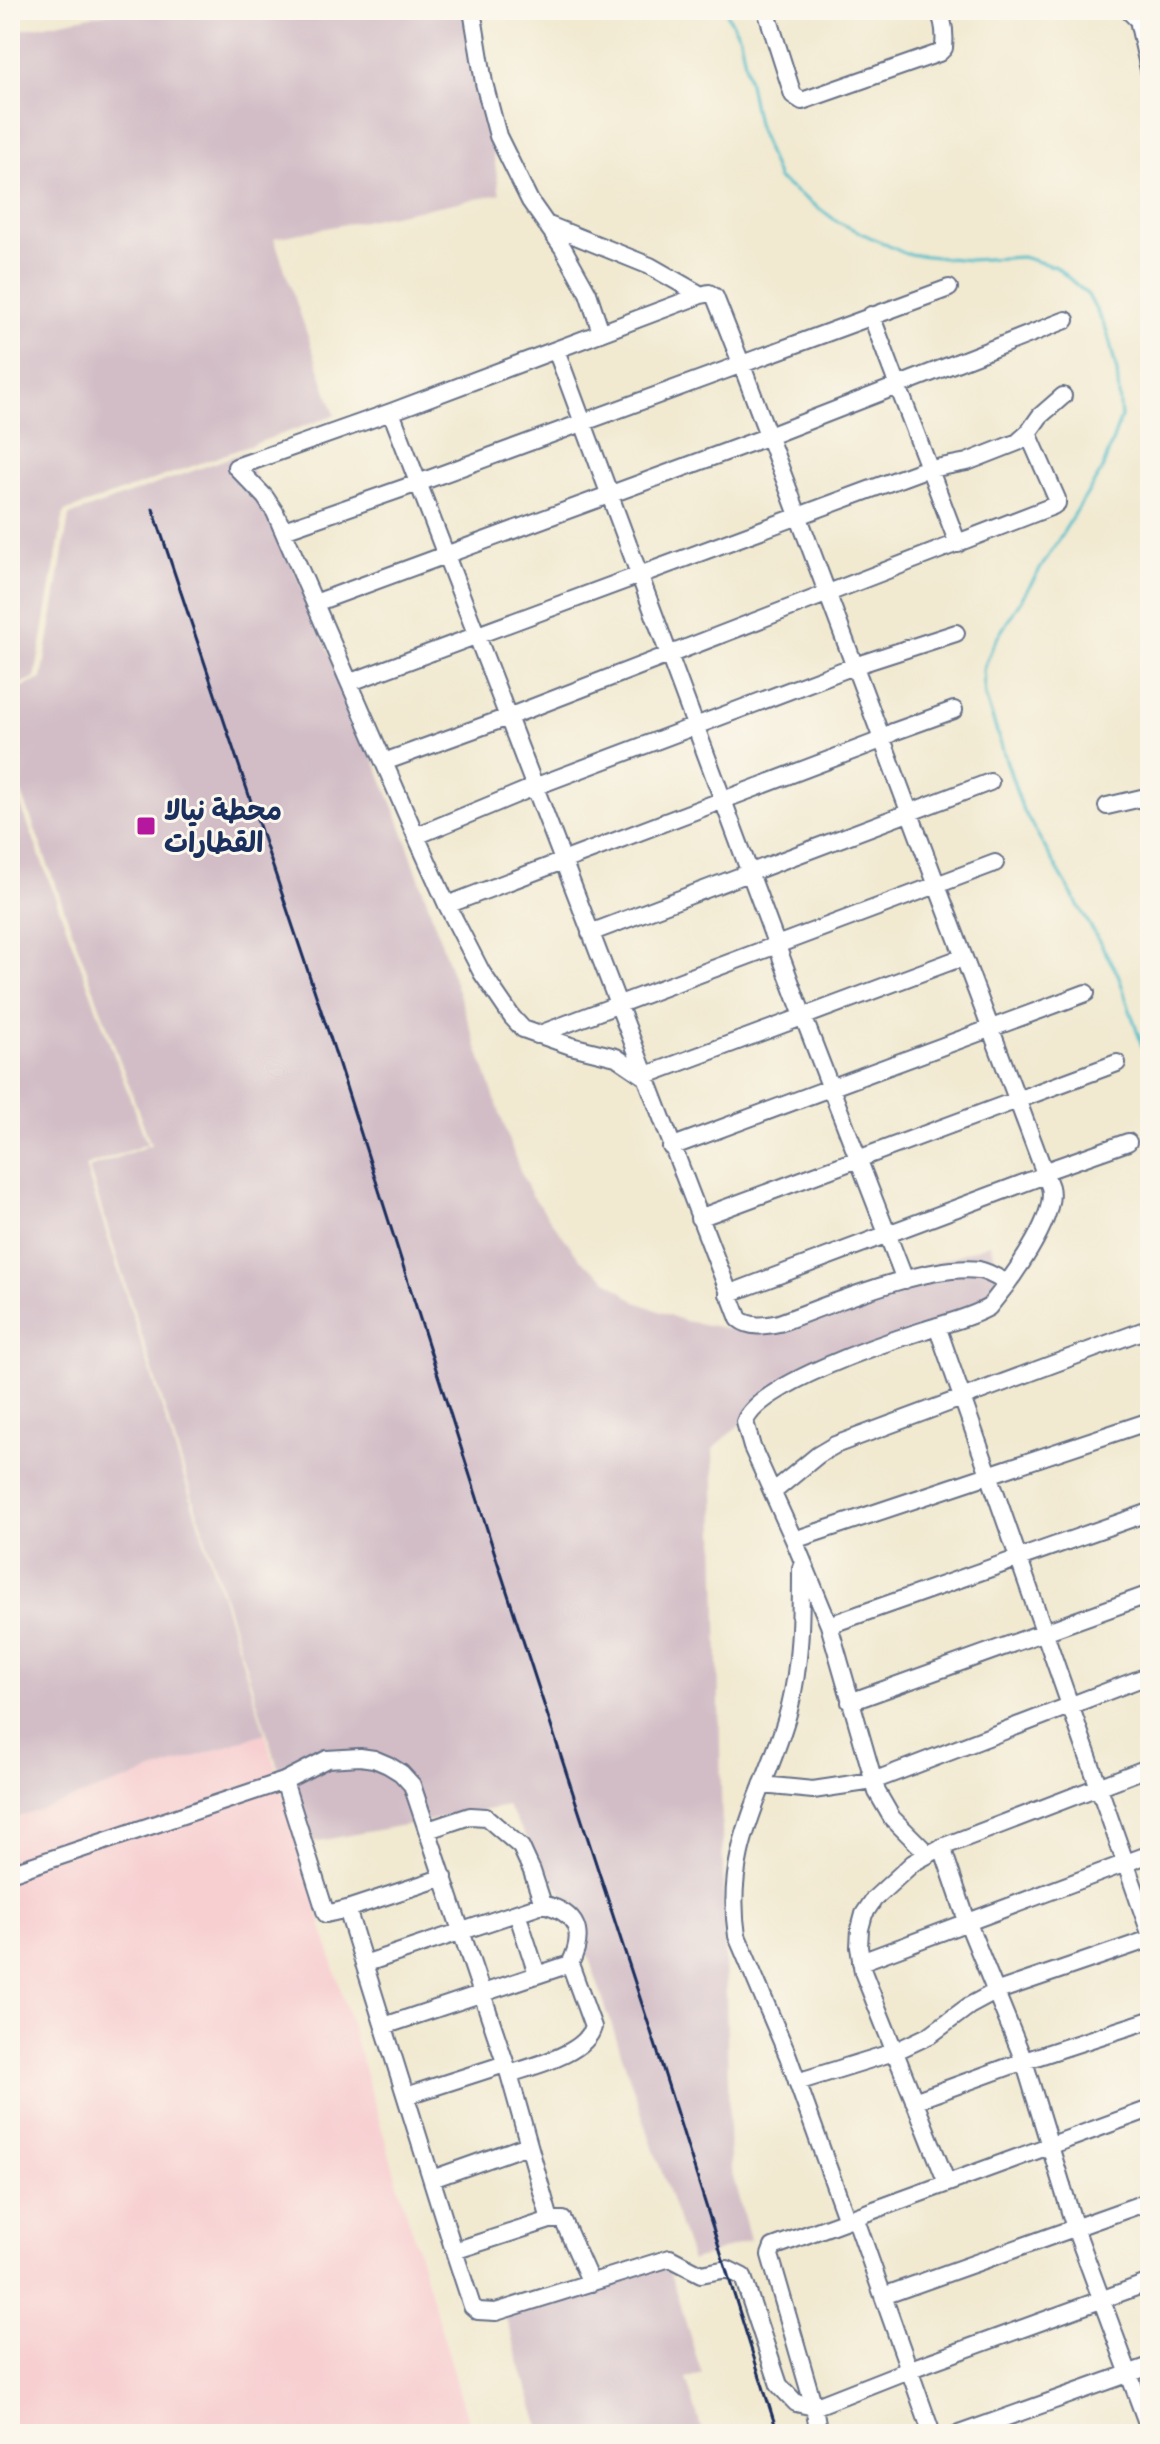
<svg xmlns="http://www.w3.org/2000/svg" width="1160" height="2444" viewBox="0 0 1160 2444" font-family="Delius,'Playpen Sans Arabic',sans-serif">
<rect width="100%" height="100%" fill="#fbf7ec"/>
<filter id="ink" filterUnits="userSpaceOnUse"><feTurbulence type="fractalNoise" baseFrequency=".0125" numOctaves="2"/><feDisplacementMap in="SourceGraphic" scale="16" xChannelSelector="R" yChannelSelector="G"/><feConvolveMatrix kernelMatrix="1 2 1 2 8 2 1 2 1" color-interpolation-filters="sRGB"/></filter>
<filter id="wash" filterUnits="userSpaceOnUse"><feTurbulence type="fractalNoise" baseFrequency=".006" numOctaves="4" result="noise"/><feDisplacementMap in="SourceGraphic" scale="32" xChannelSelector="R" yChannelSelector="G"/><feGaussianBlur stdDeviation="1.8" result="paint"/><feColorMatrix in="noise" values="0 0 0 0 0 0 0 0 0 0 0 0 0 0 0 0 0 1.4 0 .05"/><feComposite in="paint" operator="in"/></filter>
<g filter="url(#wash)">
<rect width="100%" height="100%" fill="#f1e9d0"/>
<!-- built -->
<path fill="#f7cfd1" d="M265,1733L472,2434H10V1820Z"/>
<!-- industrial -->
<path fill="#d2bdc6" d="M123,10H469L500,194L274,238L335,415L64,512L35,678L10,687V32Z
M245,452L398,817L518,1166L531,1194L581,1260L636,1302L684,1321L742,1331L990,1244L1009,1293L792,1376L713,1449L730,2166L750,2240L692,2261L573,1911L507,1806L302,1844L89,1168L151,1145L10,761V692L42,679L69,516Z
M10,776L147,1144L85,1166L265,1733L10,1820Z
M667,2264L702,2374L686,2379L703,2434H542L505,2316Z"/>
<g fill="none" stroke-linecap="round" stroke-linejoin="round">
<!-- stream -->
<path stroke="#50bdca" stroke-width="3" d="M725,10L740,37L757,124L778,179L838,222L906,254L969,260L1022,257L1056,267L1088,295L1107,331L1117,372L1121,417L1102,470L994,643L983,670L985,696L1022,808L1118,974L1150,1070"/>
</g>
</g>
<g filter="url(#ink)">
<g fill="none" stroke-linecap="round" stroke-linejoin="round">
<!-- minor casing -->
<g stroke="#667086" stroke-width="20">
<path id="minor" d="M472,10L484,83L498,136L530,201L563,248L588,293L601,332
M766,10L793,95L802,101L939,53L944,48C945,36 945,20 937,10
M1128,10L1138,20L1150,74
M546,224L650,266L701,295
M871,315L958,544
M556,350L803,1016L905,1280
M391,412L739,1319C750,1328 765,1326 779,1323C829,1305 928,1263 979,1270C989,1272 998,1278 1007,1283
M284,530L418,483L949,288
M315,603L769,436L1066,320
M351,682L920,471L967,462L1018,442L1028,433L1040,416L1063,396
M384,762L508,717L1053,506L1057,503V499L1028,433
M1107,806L1150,796
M416,836L534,787L854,666L956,633
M447,905L876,742L893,732L954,710
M590,933L990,782
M537,1035L995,863
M671,1147L1086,993
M1043,1172L1128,1142
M699,1218L1117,1063
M728,1294L1045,1175
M937,1326L1150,1933
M773,1492L818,1455L835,1445L1150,1328
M794,1540L1150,1421
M801,1568C801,1616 801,1663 789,1710C767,1791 723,1845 737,1936L788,2056L847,2220
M829,1625L1150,1512
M850,1702L1150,1594
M284,1781L326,1914L347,1909L444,1877
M762,1785L813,1790L873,1781L1150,1675
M428,1830L470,1816L486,1817L521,1847L532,1871L543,1904
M942,1847L967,1921L1024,2061L1075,2228L1150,2431
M928,1854L892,1818L877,1792L829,1625L794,1540L752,1447L745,1422C757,1385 886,1342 925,1330C946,1323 970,1318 989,1307C1008,1284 1058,1217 1050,1187L741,363L715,297L709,293L701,295L391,412L236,467L265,497L275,512L416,836L447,905L482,973L512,1017L523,1029L571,1046L616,1057L644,1076L963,957
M10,1873L284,1781L327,1759L360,1757L374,1759L388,1765L401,1773L412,1785L509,2074L550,2220
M347,1909L454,2251L472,2306L478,2311L496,2312L670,2258L701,2274L727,2269L743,2277L779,2385L796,2403L814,2407L908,2370L1150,2282
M517,1913L537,1974
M861,1962L1150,1854
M364,1964L543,1904C577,1913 586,1932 570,1964L593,2027C586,2054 533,2066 509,2074
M384,2026L570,1964
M797,2082L894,2052L930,2035L969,2006L995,1992L1150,1939
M406,2096L505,2064
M914,2101L1024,2061L1150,2020
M432,2179L528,2145
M947,2183L863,1972L859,1947L860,1929L864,1914L874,1899L913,1863L942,1847L1150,1767
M855,2217L932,2434
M454,2251L550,2220H563L591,2283
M883,2296L1150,2201
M819,2434L814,2407L770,2255L773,2247L1150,2109
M959,2434L1150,2366"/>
</g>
<!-- minor -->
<use href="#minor" stroke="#fff" stroke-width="16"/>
<!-- rail -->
<path stroke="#1b2f5e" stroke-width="3" d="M153,509L334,1049L501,1573L657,2050L778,2434"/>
</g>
</g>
<!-- markers -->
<rect fill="#b5179e" stroke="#fbf7ec" stroke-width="3" x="136" y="816" width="20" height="20" rx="4"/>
<g text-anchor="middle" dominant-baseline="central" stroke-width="6" stroke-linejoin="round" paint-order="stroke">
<!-- poi labels -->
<g font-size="28" font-weight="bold" fill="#1b2f5e" stroke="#fbf7ec" text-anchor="start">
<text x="164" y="810">محطة نيالا<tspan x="164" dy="32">القطارات</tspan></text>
</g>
</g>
<!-- margin -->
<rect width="1160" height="2444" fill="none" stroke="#fbf7ec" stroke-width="40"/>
</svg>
